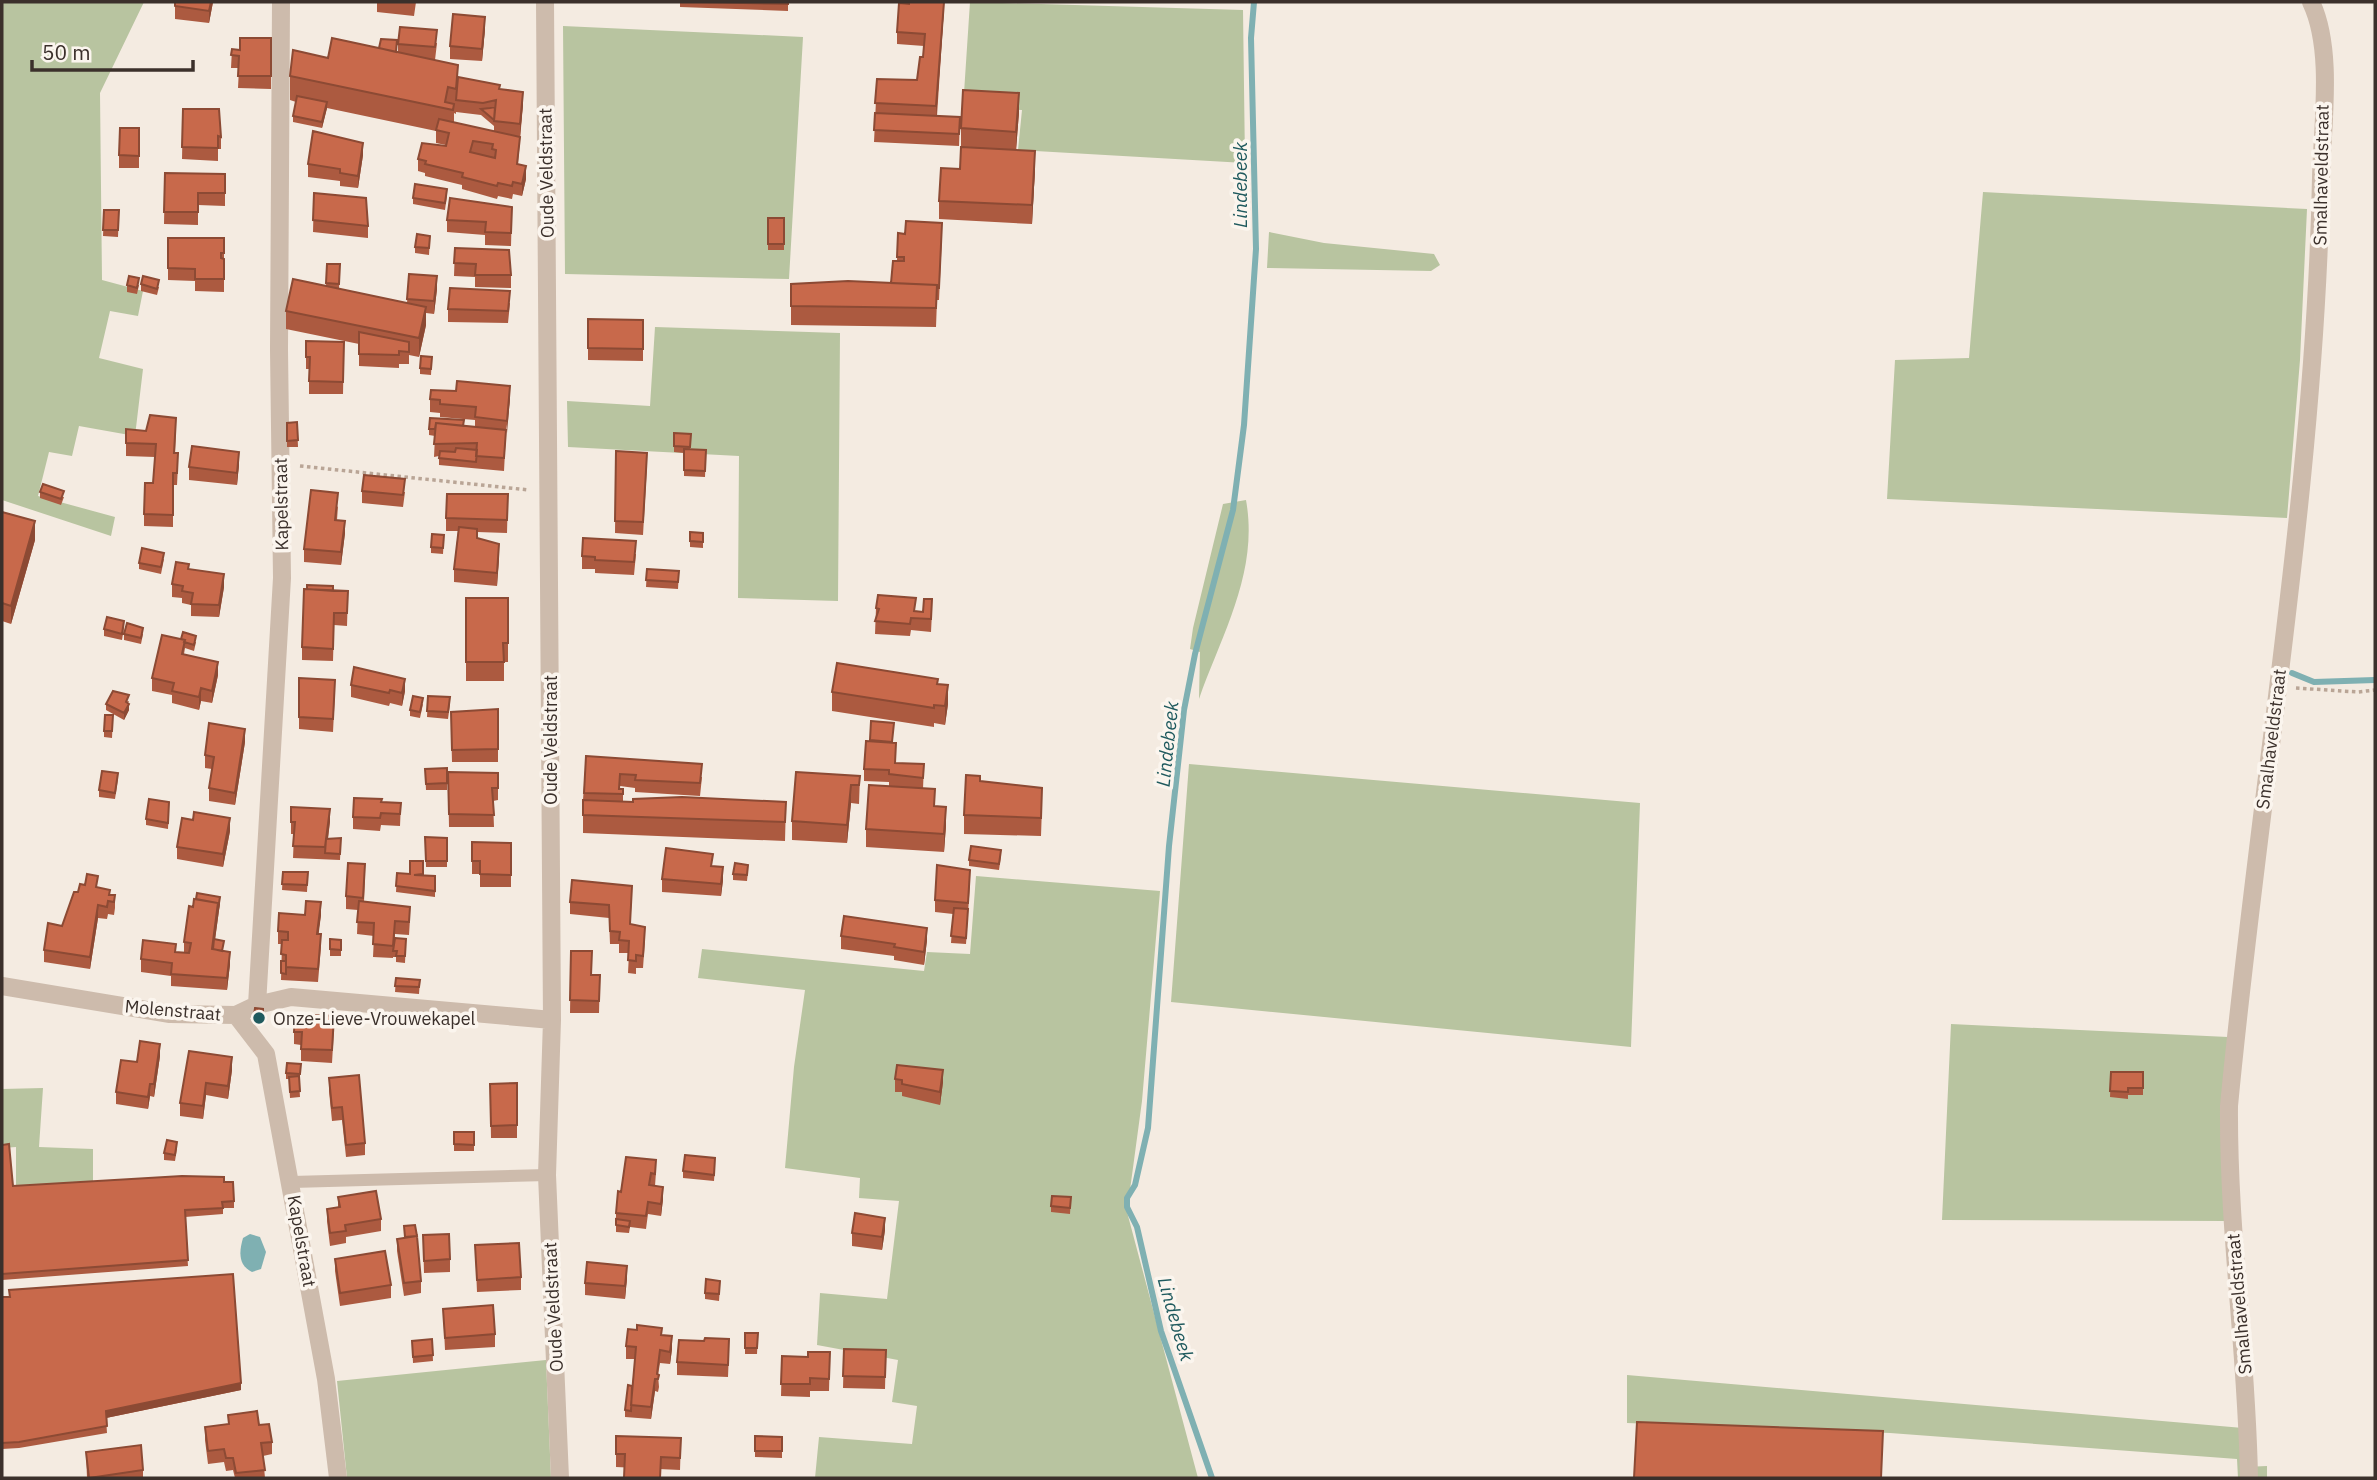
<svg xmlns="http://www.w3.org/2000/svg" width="2377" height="1480" viewBox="0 0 2377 1480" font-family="'IBM Plex Sans',sans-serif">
<rect width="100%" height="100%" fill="#f4ebe1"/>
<!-- green -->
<path fill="#b8c4a0" d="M2,2H144L100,93L102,280L143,291L138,316L110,311L99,358L143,369L135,436L79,426L72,456L49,452L38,496L115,517L111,536L2,500Z
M970,2L1243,10L1245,163L1018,150L1022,110L963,108Z
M563,26L803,37L789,279L565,274Z
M1983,192L2307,209L2300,360L2287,518L1887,499L1895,360L1969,358Z
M1269,232L1324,243L1434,254L1440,265L1431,271L1267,268Z
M655,327L840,333L838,601L738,598L739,456L568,447L567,401L650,406Z
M1246,500C1259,572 1222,634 1199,699L1200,652L1190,649L1193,628L1223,504Z
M1189,764L1640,803L1631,1047L1171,1002Z
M976,876L1160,891L1142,1101L1127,1212L1198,1478H815L819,1437L912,1444L917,1406L892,1402L898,1360L817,1345L820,1293L887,1299L899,1201L859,1198L860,1178L785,1168L794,1067L805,990L698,978L702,949L924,971L927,952L970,954Z
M1951,1024L2228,1037L2226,1221L1942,1220Z
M43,1088L39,1147L93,1149V1185L16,1190V1147L2,1148V1089Z
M546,1360L551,1478H347L337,1381Z
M1627,1375L2243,1428L2244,1467L2267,1466V1478H2238L2237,1459L1890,1433L1627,1423Z"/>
<!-- water -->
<path fill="#7fb0b2" d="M250,1234L260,1237L266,1252L261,1269L252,1272C238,1265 239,1252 243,1238Z"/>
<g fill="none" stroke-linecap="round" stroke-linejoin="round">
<!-- stream -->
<path stroke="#7fb0b2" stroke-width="6" d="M2292,673L2314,682L2375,680
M1212,1478L1161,1331L1137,1227L1127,1207V1198L1135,1185L1148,1128L1169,846L1184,710L1195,654L1233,510L1244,425L1256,249L1251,38L1254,2"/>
<!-- path -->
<path stroke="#b9a596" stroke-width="3.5" stroke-dasharray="3.5 3.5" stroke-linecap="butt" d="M300,466L529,490
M2296,688L2358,692L2375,690"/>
<!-- service -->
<path stroke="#cdbbac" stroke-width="12" d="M292,1182L547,1175"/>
<!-- minor -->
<path stroke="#cdbbac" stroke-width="18" d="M545,2L552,1020L547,1175L560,1478
M2,986L170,1014L236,1015L257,1005L291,997L552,1020
M257,1005L282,578L279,350L281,2
M236,1015L266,1054L326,1379L338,1478
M2249,1478C2247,1354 2228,1230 2229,1106C2258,797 2315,489 2321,178C2322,126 2334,50 2311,2"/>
</g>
<!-- wall -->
<path fill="#ac5a40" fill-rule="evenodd" d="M175,2H213L209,23L175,19Z
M377,2H416L414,16L377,12Z
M680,2H788V11L680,7Z
M944,9L937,116L960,117L959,146L874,142L877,79L917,80L923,57L924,46L897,44V32Z
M485,29L482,61L450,59V46Z
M271,38V89L238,88L239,68H231L232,49L240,50Z
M437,43L435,60L458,77L500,89L523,104L518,164L526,179L522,196L513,194L512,199L498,196L497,199L462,189V185L425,176V173L418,171V159L446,146V145L436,143V131L327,108L322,128L293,122V116L296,102L290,100V76L328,58L398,52V44ZM456,112L481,115L494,126V131L454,123V113L456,114Z
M183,109L221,137V149H218V161L182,159Z
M1019,112L1016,150L1035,169L1032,224L939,219V201L960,169L967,147H961V128Z
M139,128V168H119V155Z
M363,155L358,188L340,186V181L308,177V164Z
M165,173L225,174V206L198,205V225L164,224Z
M314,193L368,226V238L313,232Z
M447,195L445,210L413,204V198Z
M512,207L511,246L485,245V235L447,232V220Z
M104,210H119L118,237L103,236Z
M768,218H784V250H768Z
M898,233L942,236L939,300H937L936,327L791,325V284L891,283L897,261Z
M430,236L429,255L415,253V247Z
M168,238H224V292L195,291V281L168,280Z
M455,248L511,275V288L475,287V277L454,276Z
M327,264H340L339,289L407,303L409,274L437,289L434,314L426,313V325L419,357L409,355V364H399V368L359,366V344L286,329V311L326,286Z
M141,284L159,287L157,295L141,291Z
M127,285H139L137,294L127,292Z
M510,303L508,323L448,322V309Z
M588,319L643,320V361L588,360Z
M306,341L344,342L343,394H309V369H306Z
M432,357L431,375L420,374V368Z
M510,398L506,433L504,471L439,465V456L434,457L435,436L429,435V429L464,426L475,427V420L440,417V413L430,412V399Z
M297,422L298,447H287V423Z
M176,430L175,453L178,465L177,485H173V527L144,526V514L153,483L155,457L126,456V443L146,431Z
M674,433L691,434L690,449L706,450L705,477L684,476V453L674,452Z
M616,451L647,466L643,535L615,533Z
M239,464L237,485L189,480V467Z
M362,491L405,492L403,507L362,503Z
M40,492L64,497L61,505L40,498Z
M508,494L507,533L477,532V538L499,556L497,586L454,582V569L458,531H446V518Z
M338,506L337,520L345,533L341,565L304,562V549Z
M2,512L35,540L11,624L2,621Z
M703,533V548L690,547V541Z
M444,535L443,554L431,553V547Z
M636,554L634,575L595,573V569H582V556Z
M164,559L161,574L139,569V563Z
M189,569L224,587L219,617L191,616V605L182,603V598L172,597V584Z
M647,569L679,571L678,589L646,587Z
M333,591H348L347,626L334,625L333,661L302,660V647Z
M466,598H508V662H504V681H466Z
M876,608L932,612L931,632L911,630L910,636L875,634Z
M124,627L122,640L104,636V629Z
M124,634H143L141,644L124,640Z
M162,635L196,642L194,651L185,648L184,654L218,675L212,703L201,701L199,710L172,703V695L152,691V678Z
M299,678L335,692L333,732L299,729Z
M938,684L948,704L945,725L934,723V727L832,711V692Z
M351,685L405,691L402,706L390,703L389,706L351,697Z
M428,696L450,704L448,719L427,717Z
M129,701L128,703L129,710L124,720L106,710V704Z
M423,704L420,718L410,716V710Z
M498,709V762H452L451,724Z
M113,715L112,738L104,737V731Z
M245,742L235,805L209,801V788L212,769L205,768V755Z
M893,743L896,756V763L924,764L923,789L946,825L944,852L866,847V829L889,786V782L864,781V769Z
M586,756L702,777L700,796L635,792V788L620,786V789H623V801L786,802L785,841L583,833V800Z
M447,768V790H426L425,769Z
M448,772L498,773V800L493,801L494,827H449Z
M860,776L859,804L851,803L847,843L792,840V821Z
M118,779L115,799L99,797V790Z
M980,781L1042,807L1041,836L964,834V815Z
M169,802L168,829L146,825V819Z
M382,802L401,803L400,826L381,825L380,831L353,829V817Z
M330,821L328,839L341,838L340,860L293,858L294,834H291V822Z
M230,831L223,867L177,859V847Z
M425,837L447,838V867H426Z
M472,842L511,843V887H480V874H472Z
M1001,856L999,870L969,866V860Z
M423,861V875L435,876V897L396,892L397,873L410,874Z
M713,866L723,880L721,896L662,892V879Z
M748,871L747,881L733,880V874Z
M283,872H308L307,892L282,890Z
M365,877L364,902L410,919L409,935L395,934V938L406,939L405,963L396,962V957H393V958L373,957L374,936L357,934L358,910L346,909V896Z
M970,883L966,944L951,943L953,914L935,912V900Z
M98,888L110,895H115V908L114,915L108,914L107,919L98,918L90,969L44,962V950L62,926L78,892Z
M632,898L630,924L645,940L643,968H636V974L628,973L629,953H619V944H610L609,918L570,914V902Z
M220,903L215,939L223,951L230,964L227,990L171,986V976L141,972V959L176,952L184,953V942L193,907Z
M305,915H321L318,934L321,947L318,982L281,980L282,944H278V931Z
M841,936L927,940L924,965L894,960V956L841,949Z
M330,939L341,940V956H330Z
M571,951L592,975H600L599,1013H570Z
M396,978L420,980L419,994L395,992Z
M263,1009V1022L254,1021V1015Z
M334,1029L332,1063L301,1061V1045L294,1044V1032Z
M189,1051L232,1070L228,1099L206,1095L203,1119L180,1116V1103Z
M160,1056L154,1097L150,1096L148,1109L116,1104V1092L137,1062Z
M301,1070L299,1080L300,1097L290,1098L289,1079H286V1073Z
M2111,1072H2143V1095H2128V1099L2110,1097Z
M329,1078L365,1143V1155L346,1157L342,1120L332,1121L329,1091Z
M895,1079L943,1082L940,1105L902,1096V1092H895Z
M517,1083V1138H491L490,1084Z
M454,1132H474V1151H454Z
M2,1145L13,1186L224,1182L234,1201V1208H223V1214L185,1217L188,1266L2,1280Z
M177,1148L175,1161L164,1160V1153Z
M626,1157L656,1172L655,1186L663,1199L661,1216L648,1214L646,1229L630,1227L629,1233L616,1232V1213L621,1192Z
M715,1165L714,1181L683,1178V1171Z
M338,1197L381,1219V1231L346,1237V1243L330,1246L327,1221V1209L338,1207Z
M1071,1197L1070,1214L1051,1212V1206Z
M404,1226L421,1281V1293L404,1296L397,1251V1239L404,1238Z
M885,1230L882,1250L852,1246V1233Z
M423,1235L450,1259V1272L424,1273Z
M475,1245L521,1277V1290L477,1292Z
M335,1259L391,1285V1298L340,1306L335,1271Z
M627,1278L625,1299L585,1295V1283Z
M720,1287L719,1301L705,1299V1293Z
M2,1297L241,1390L106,1418L107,1433L19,1448L2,1449Z
M443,1309L495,1334V1347L445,1350Z
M745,1333H758L757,1354H745Z
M662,1335L672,1349L670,1364L660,1363L658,1375L659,1387L658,1392L655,1391L651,1419L625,1417V1410L632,1386L635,1359H626V1346Z
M432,1339L433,1361L413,1363L412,1341Z
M844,1349L886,1350L885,1389L843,1388Z
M729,1351L728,1377L677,1375V1362Z
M830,1352L829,1391H810V1397L781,1396L782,1356L808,1357Z
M205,1427L272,1442V1454L263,1456L265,1478H235L233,1470L226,1471L224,1462L208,1464L205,1440Z
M616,1436L681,1438L680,1470L616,1467Z
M755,1436L782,1437V1458L755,1457Z
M86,1452L143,1470V1478H87Z"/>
<!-- shaded-wall -->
<path fill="#8c4a34" d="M211,2H213L209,23V11Z
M944,2V9L936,119V106Z
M485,17V29L482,61V49Z
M523,92V104L520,136V124Z
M1019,93V112L1016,150V132Z
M327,102V108L322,128V122Z
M363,143V155L358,188V176Z
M1035,151V169L1032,224V205Z
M526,166V179L522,196V184Z
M437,276V289L434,314V301Z
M426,307V325L419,357V338Z
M510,386V398L507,433V421Z
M239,452V464L237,485V473Z
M35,521V540L11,624V606Z
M345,521V533L341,565V552Z
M499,544V556L497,586V573Z
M224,574V587L219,617V605Z
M218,662V675L212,703V691Z
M405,679V691L402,706V693Z
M948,685V704L945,725V706Z
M201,688V701L199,710V697Z
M129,704V710L124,720V713Z
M245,729V742L235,805V793Z
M851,785V803L847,843V825Z
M946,807V825L944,852V834Z
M330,809V821L326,853L325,847Z
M230,818V831L223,867V854Z
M723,867V880L721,896V884Z
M220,897V903L213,955L212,949L218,903Z
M321,902V915L317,947V934Z
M98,905V918L90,969V957Z
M927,928V940L924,965V952Z
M230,952V964L227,990V978Z
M160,1044V1056L154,1097V1084Z
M232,1057V1070L228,1099V1086Z
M943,1070V1082L940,1105V1092Z
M206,1083V1095L203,1119V1106Z
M150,1084V1096L148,1109V1097Z
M663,1187V1199L661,1216V1204Z
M885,1218V1230L882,1250V1237Z
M627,1266V1278L625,1299V1286Z
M672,1336V1349L670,1364V1352Z
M655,1379V1391L651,1419V1407Z
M241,1383V1390L106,1418V1411Z"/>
<!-- building -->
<path fill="#c8694b" stroke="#8c4a34" stroke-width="2" fill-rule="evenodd" d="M175,2H211L209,11L175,6Z
M702,2H788V4Z
M909,2H944L936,106L875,103L877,79L917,80L920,57H923L925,34L897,32L899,3L909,4Z
M453,14L485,17L482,49L450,46Z
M400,27L437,30L435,47L398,44Z
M240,38H271V76H238L239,56L231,55L232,49L240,50Z
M332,38L458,65L456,89L448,87L445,102L454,104L453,110L290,76L293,50L328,58Z
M381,39L397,40L396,52L379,48Z
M458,77L500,85L499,89L523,92L520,124L494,121L496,100L483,103L456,100Z
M963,90L1019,93L1016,132L961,128Z
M297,96L327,102L322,122L293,116Z
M495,107L494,120L481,109L490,108Z
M183,109H219L221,137L218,136V148L182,147Z
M875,113L960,117L959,134L874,130Z
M439,119L520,137L517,164L526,166L522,184L513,182L512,186L498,183L497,186L462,177L463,173L425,164L426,161L418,159L422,143L446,146L449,133L436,130ZM473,141L493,144L492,149L496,150L495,158L470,152Z
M120,128H139V156L119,155Z
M313,131L363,143L358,176L340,173V169L308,164Z
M961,147L1035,151L1032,205L939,201L941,168L960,169Z
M165,173L225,174V193H198V212H164Z
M415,184L447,189L445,203L413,198Z
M314,193L366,198L368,226L313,220Z
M450,198L512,207L511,233L485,232L486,222L447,220Z
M104,210H119L118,230H103Z
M768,218H784V244H768Z
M906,221L942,223L939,288H937V285L891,283L893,261H904V257H897L898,233L905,234Z
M417,234L430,236L429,248L415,247Z
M168,238H224V253H221V258L224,259V279H195V269L168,268Z
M455,248L509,250L511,275H475L476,264L454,263Z
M327,264H340L339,284L326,283Z
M409,274L437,276L434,301L407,299Z
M129,276L139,278L137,288L127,285Z
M143,276L159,280L157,289L141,284Z
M293,279L426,307L419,338L286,311Z
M848,281L937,285L936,308L791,306V284Z
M450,288L510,291L508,311L448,309Z
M588,319L643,320V349L588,348Z
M359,332L409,342V352L399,351V355L359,354Z
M306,341L344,342L343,382L309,381L310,357H306Z
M421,356L432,357L431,369L420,368Z
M457,381L510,386L507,421L475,417L476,407L440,404V400L430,399L431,390L456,391Z
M150,415L176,418L174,453H178L177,473H173V515L144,514L145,483H153L156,444L126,443V429L146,431Z
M430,418L464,420L463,426L436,423L435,429H429Z
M297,422L298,440L287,441V423Z
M436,423L506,430L504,458L476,456L477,443L434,444Z
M674,433L691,434L690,447L674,446Z
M192,446L239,452L237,473L189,467Z
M456,448L477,450L476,462L439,458L440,451L455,452Z
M684,449L706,450L705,471L684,470Z
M616,451L647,453L643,522L615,521Z
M364,475L405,479L403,495L362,491Z
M43,484L64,491L61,499L40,492Z
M311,490L338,493L335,520L345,521L341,552L304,549Z
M447,494H508L507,520L446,518Z
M2,512L35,521L11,606L2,603Z
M459,527L477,529V538L499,544L497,573L454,569Z
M690,532L703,533V542L690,541Z
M432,534L444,535L443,548L431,547Z
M583,538L636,541L634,562L595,560V557L582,556Z
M142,548L164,553L161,567L139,563Z
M176,562L189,564L188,569L224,574L219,605L191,604L193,593L182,591L183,586L172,584Z
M647,569L679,571L678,582L646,580Z
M307,585L333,586V591L307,589Z
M304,589L348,591L347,613H334L333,649L302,647Z
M878,595L916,598L914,611L923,612L924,599H932L931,619L911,618L910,624L875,621L879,609L876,608Z
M466,598H508V643H503L504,662H466Z
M107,617L124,621L122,634L104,629Z
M127,623L143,628L141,638L124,634Z
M183,632L196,636L194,645L184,642L185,640L181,639Z
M162,635L185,640L182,654L218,662L212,691L201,688L199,697L172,691L174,683L152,678Z
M837,663L938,679L937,684L948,685L945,706L934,705V708L832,692Z
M354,667L405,679L402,693L390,690L389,693L351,685Z
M299,678L335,680L333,719L299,717Z
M113,691L129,695L126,702L129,704L124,713L106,704Z
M413,696L423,698L420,712L410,710Z
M428,696L450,697L448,712L427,711Z
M498,709V749L452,750L451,712Z
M105,715H113L112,731H104Z
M871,721L894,723L892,742L870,740Z
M209,723L245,729L235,793L209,788L214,757L205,755Z
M866,741L896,743L895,763L924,764L923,778L889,774V770L864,769Z
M586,756L702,764L700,783L635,780L636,775L620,774L619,789H623V794L584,793Z
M447,768V783L426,784L425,769Z
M102,771L118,773L115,793L99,790Z
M448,772L498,773V788H492L494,815L449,814Z
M796,772L860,776L859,785H851L847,825L792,821Z
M966,775L980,776V781L1042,788L1041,818L964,815Z
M869,785L935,789L934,806L946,807L944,834L866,829Z
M682,797L786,802L785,822L583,815V800L633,802V799Z
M354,798L382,799L381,802L401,803L400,814L381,813L380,818L353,817Z
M149,799L169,802L168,823L146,819Z
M291,807L330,809L325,847L293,846L295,822H291Z
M194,812L230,818L223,854L177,847L182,818L193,820Z
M425,837L447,838V861H426Z
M341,838L340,854L325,853L326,839Z
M472,842L511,843V875L480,874V861H472Z
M971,846L1001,850L999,864L969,860Z
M666,848L713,854L711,866L723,867L721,884L662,879Z
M410,861H423V874L414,875L435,876V891L396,886L397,873L410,874Z
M348,863L365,864L363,898L346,896Z
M735,863L748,865L747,875L733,874Z
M937,865L970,870L968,903L935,900Z
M283,872H308L307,885L282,884Z
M87,874L98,876L96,887L110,890L109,895H115L114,902L108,901L107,907L98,905L90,957L44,950L48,923L62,926L74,892H78L80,884L85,885Z
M572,880L632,886L630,924L645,927L643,956L636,955V961L628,960L629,941L619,940L620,932L610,931L609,905L570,902Z
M197,893L220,897L218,909V903L196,899Z
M194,899L218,903L212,949L230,952L227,978L171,974L172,963L141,959L143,940L176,944L175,952L189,953L191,943L184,942L189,906L193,907Z
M306,901L321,902L317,934H321L318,969L286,967V955L281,954L282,940H288V932L278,931L279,913L305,915Z
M359,901L410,907L409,922L395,921L393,946L373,944L374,923L357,922Z
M954,908L968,909L966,938L951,936Z
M844,916L927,928L924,952L894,947L895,944L841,936Z
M395,938L406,939L405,956H396L397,951H393Z
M214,939L224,941L222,951L213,949Z
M330,939L341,940V950L330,949Z
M571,951H592L591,975H600L599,1001L570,1000Z
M281,961H286V974L281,973Z
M396,978L420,980L419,987L395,986Z
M255,1008L263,1009V1016L254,1015Z
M295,1014L334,1016L332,1050L301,1049L302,1032H294Z
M140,1041L160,1044L154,1084H150L148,1097L116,1092L121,1060L137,1062Z
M189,1051L232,1057L228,1086L206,1083L203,1106L180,1103Z
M287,1063L301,1064L300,1074L286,1073Z
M897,1065L943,1070L940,1092L902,1084V1080L895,1079Z
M2111,1072H2143V1088H2128V1092L2110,1091Z
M359,1075L365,1143L346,1145L342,1107L332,1108L329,1078Z
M299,1076L300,1091L290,1092L289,1077Z
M517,1083V1125L491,1126L490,1084Z
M454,1132H474V1145L454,1144Z
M167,1140L177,1142L175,1155L164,1153Z
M9,1144L13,1186L182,1176L224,1177V1182H233L234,1201L222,1202L223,1208L185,1210L188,1260L2,1274V1145Z
M685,1155L715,1158L714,1175L683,1171Z
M626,1157L656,1160L655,1174L651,1173L649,1185L663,1187L661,1204L648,1202L646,1216L616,1213L618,1191L621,1192Z
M376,1191L381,1219L345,1225L346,1231L330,1233L327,1209L340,1207L338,1197Z
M1052,1196L1071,1197L1070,1208L1051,1206Z
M855,1213L885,1218L882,1237L852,1233Z
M616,1219L630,1221L629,1227L616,1225Z
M415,1225L417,1236L405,1237L404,1226Z
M449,1234L450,1259L424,1261L423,1235Z
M417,1236L421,1281L404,1283L397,1239Z
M519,1243L521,1277L477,1280L475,1245Z
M385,1251L391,1285L340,1293L335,1259Z
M587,1262L627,1266L625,1286L585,1283Z
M233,1274L241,1383L106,1411L107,1426L19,1442L2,1443V1297H10L9,1290Z
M706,1279L720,1281L719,1294L705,1293Z
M493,1305L495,1334L445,1338L443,1309Z
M637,1325L662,1328L661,1335L672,1336L670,1352L660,1350L657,1374L659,1375L658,1379H655L651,1407L631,1405L636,1347L626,1346L628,1329L637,1330Z
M745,1333H758L757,1348H745Z
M705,1338L729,1339L728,1365L677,1362L679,1340L704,1341Z
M432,1339L433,1355L413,1357L412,1341Z
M844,1349L886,1350L885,1377L843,1376Z
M808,1352H830L829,1379L810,1378V1384H781L782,1356L808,1357Z
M628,1385L632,1386L631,1411L625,1410Z
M257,1411L259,1425L269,1424L272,1442L261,1443L265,1470L236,1473L233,1458H226L224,1449L208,1451L205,1427L229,1424L228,1415Z
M1637,1422L1883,1431L1881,1478H1634Z
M616,1436L681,1438L680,1458L661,1457L660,1478H624L625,1454H616Z
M755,1436L782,1437V1451H755Z
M141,1445L143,1470L89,1478L86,1452Z"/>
<!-- markers -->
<circle fill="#1f5a5e" stroke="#fbf5ee" stroke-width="2.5" cx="259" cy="1018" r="7"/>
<g text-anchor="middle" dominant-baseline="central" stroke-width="7" stroke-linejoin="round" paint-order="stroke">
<!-- street labels -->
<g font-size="18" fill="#3b302b" stroke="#fbf5ee">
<text transform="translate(546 173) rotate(-91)">Oude Veldstraat</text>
<text transform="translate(2321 175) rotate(-89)">Smalhaveldstraat</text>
<text transform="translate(281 504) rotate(-91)">Kapelstraat</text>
<text transform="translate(2271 739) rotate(-83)">Smalhaveldstraat</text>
<text transform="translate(550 740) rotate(-90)">Oude Veldstraat</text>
<text transform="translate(173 1010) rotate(5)">Molenstraat</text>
<text transform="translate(302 1241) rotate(80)">Kapelstraat</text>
<text transform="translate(2239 1304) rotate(-95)">Smalhaveldstraat</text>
<text transform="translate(553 1307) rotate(-93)">Oude Veldstraat</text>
</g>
<!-- poi labels -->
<g font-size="18" fill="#3b302b" stroke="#fbf5ee" text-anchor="start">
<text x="273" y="1018">Onze-Lieve-Vrouwekapel</text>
</g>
<!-- water labels -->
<g font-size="19" font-style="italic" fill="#1f5a5e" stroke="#fbf5ee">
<text transform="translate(1240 185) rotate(-90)">Lindebeek</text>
<text transform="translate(1167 744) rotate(-84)">Lindebeek</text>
<text transform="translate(1176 1319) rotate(74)">Lindebeek</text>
</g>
</g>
<!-- border -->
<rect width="2377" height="1480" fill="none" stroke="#3b302b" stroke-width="7"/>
<!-- scale -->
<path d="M32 60v10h161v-10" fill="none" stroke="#3b302b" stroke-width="3.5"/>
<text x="42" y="60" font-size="21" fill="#3b302b" stroke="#fbf5ee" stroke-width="5" paint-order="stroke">50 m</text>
</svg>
